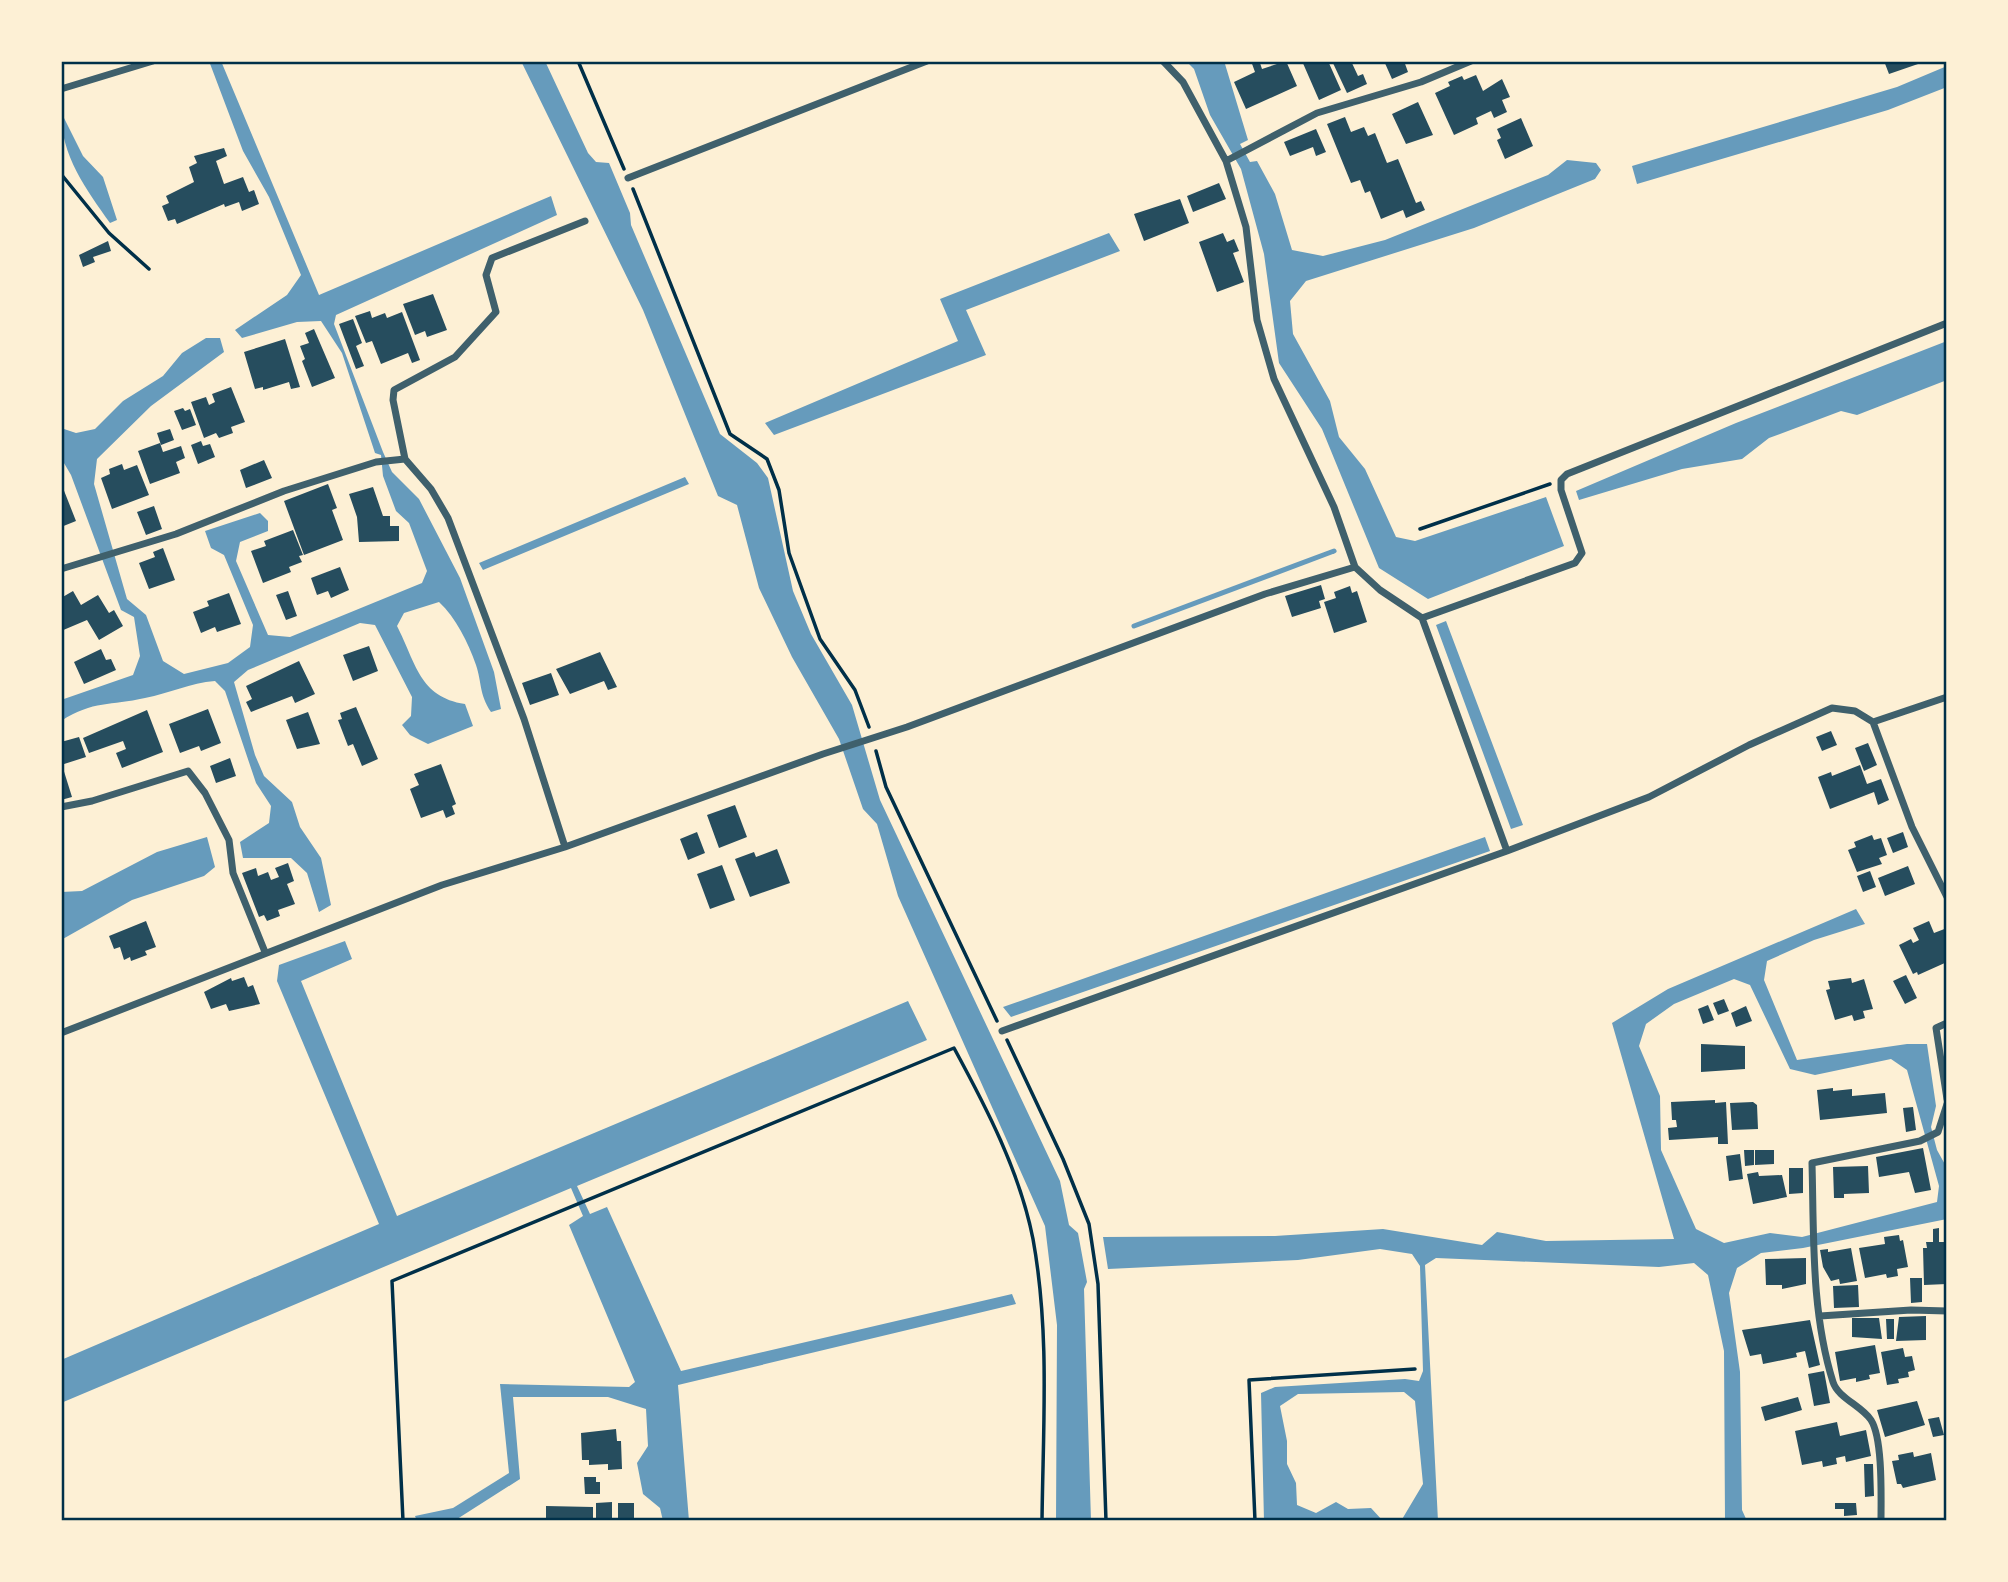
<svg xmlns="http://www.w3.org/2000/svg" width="2008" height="1582" viewBox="0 0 2008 1582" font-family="'PT Sans',sans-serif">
<rect width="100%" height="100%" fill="#fdf0d5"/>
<!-- water -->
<path fill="#669bbc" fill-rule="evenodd" d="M209,61H221L319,295L551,196L557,215L336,315L334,324L383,452L392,472L419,499L460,578L494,672L501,709L491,712C479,694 482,683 476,665C468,642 456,618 439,602L404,613L397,626C416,663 419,697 465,704L473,726L428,744L410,735L402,725L411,716L412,697L375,625L360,623L248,670L234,682L255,755L264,776L292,802L300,827L321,858L331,905L319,912L307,873L291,858H243L240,842L269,823L271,806L256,783L225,691L215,681C190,683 170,693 145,698C110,706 94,700 61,721V700L133,675L140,656L134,617L121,610L71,475L61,458V428L76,433L95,429L123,401L163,376L182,353L206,338H220L224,352L151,406L97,459L94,484L127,599L146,615L163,661L184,674L228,663L250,647L253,625L224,555L211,548L205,531L260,513L268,521V531L240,542L236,561L268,635L290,637L422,583L427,571L409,523L396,511L383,476L381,455L375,453L342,353L321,321L297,322L242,338L235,330L287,295L301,275L269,197L243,151Z
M521,61H545L588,153L596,162L609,163L630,213L631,225L720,434L757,463L768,478L793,591L811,634L852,705L880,800L1060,1181L1069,1225L1078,1233L1087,1282L1084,1289L1091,1521H1056L1057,1325L1045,1226L898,896L877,824L863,809L839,739L792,657L759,588L737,505L718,496L643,310Z
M1186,61H1222L1225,64L1248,140L1240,144L1250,162L1257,161L1275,194L1292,250L1323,256L1385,240L1548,175L1567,160L1596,163L1601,170L1595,179L1474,228L1306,281L1290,301L1293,334L1330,401L1339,437L1365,469L1396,537L1415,541L1546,497L1564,546L1428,599L1379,568L1322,429L1279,363L1264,254L1241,169L1210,115L1194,69Z
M1947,66V87L1888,110L1637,184L1632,166L1897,87Z
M61,112L83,156L103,177L117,220L110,223C86,189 61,156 61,112Z
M1109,233L1120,251L966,310L986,355L774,435L765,423L958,341L940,299Z
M1947,341V380L1857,415L1841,411L1769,438L1742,459L1682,469L1579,500L1576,491L1736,423Z
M685,477L689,484L483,570L479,563Z
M1446,621L1523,825L1511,829L1436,625Z
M207,837L215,867L204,876L132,900L61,940V892L82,891L157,852Z
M1485,837L1490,851L1011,1017L1003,1007Z
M1856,909L1865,924L1814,940L1767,961L1764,980L1797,1060L1907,1044H1927L1936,1106L1931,1127L1937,1150L1947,1168V1219L1803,1248L1761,1253L1737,1268L1729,1293L1740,1372L1742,1510L1747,1521H1725L1724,1351L1708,1275L1694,1263L1659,1267L1436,1258L1425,1265L1438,1521H1401L1423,1484L1415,1401L1404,1392L1298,1394L1280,1406L1287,1441V1464L1296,1483L1297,1505L1316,1513L1336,1502L1348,1509L1371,1508L1383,1521H1264L1261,1393L1275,1387L1405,1379L1419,1381L1423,1371L1420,1266L1412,1254L1380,1249L1298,1260L1108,1269L1103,1237L1275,1236L1383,1229L1482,1245L1497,1232L1546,1241L1674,1239L1612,1023L1668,989ZM1734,979L1750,985L1790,1069L1815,1075L1891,1059L1907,1070L1939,1186L1937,1202L1802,1237L1770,1233L1724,1243L1696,1229L1661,1150L1660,1096L1639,1046L1646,1024L1674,1004Z
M345,941L352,959L301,981L397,1216L908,1001L927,1040L577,1186L590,1214L607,1207L681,1371L1012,1294L1016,1304L678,1385L689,1521H663L660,1508L643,1494L637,1463L648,1446L646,1409L608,1397H513L520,1479L454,1521H417L415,1516L453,1508L509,1473L500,1384L629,1387L635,1382L569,1225L583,1216L571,1188L61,1403V1360L379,1224L277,981L279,965Z"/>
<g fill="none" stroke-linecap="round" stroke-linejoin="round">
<!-- stream -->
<path stroke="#669bbc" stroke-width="5" d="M1134,626L1334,551"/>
</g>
<!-- building -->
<path fill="#264d5e" d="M1251,61H1263L1260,63L1262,69L1286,61L1297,86L1246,109L1234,82L1255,72Z
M1302,61H1328L1341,90L1319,100Z
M1332,61H1351L1358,76L1363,74L1367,84L1347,93Z
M1384,61H1404L1408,72L1392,79Z
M1884,61H1917L1918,64L1889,74Z
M1476,75L1483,91L1502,79L1510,97L1502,100L1507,112L1494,118L1491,111L1476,118L1478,124L1454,135L1435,93L1450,86L1448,82L1462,76L1464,80Z
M1418,102L1433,135L1406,144L1392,114Z
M1345,117L1351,132L1364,127L1368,136L1375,133L1387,163L1398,159L1416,203L1421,201L1425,210L1406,218L1403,210L1381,219L1370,191L1365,193L1360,180L1351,183L1327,124Z
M1521,118L1533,146L1505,159L1497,140L1501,138L1497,129Z
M1316,129L1326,152L1316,156L1313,147L1290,156L1284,142Z
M224,148L227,156L216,161L224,184L243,177L249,192L254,190L259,204L242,211L239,202L225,207L224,204L177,224L175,219L168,221L162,206L169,203L166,196L194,182L189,167L197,163L194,156Z
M1219,183L1226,199L1193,212L1187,196Z
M1180,199L1189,223L1144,241L1134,214Z
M1223,233L1227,242L1234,239L1239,251L1233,253L1244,282L1217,292L1199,242Z
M108,241L111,251L93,257L95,262L83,267L79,255Z
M433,294L447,330L427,337L425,331L415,335L403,304Z
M370,311L372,318L385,313L387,318L402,312L420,360L412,363L408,353L381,364L372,341L366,343L355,316Z
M353,319L362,343L356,346L364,366L356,369L339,324Z
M314,329L335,378L312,387L302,361L305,359L300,346L309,343L305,333Z
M285,339L300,387L291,389L289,382L263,390V387L255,389L244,352Z
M231,387L245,422L231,427L233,433L219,438L216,433L204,438L191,402L206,397L209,405L215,402L212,394Z
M183,408L185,411L190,409L196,425L182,430L174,411Z
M170,429L174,440L161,445L157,433Z
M201,441L203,446L210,444L215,457L198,464L191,445Z
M160,443L163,452L181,446L185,458L176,462L180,473L150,484L138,451Z
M264,460L272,478L246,488L240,470Z
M122,464L124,470L137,465L149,495L112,509L101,478L110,474L109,469Z
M61,483L76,521L61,527Z
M328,484L337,508L332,510L343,540L304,555L284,501Z
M373,487L383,516H390V526H399V541L359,542L357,517L349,494Z
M154,506L162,529L146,535L137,512Z
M293,530L303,555L299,556L302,562L289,567L291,572L263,583L251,551L266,546L264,541Z
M163,548L175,580L149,589L139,563L155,557L153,552Z
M340,567L349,590L331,598L328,591L317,595L311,578Z
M1321,585L1325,599L1319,601L1321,608L1292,617L1285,596Z
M1350,586L1352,593L1357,591L1367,622L1334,633L1324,602L1336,598L1334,592Z
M73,591L81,605L98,595L109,613L114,610L123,626L99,640L87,620L61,631V598Z
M288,591L297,616L286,620L276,595Z
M229,593L241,624L217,632L215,627L201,633L193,612L209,606L207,601Z
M369,646L378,671L353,681L343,655Z
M101,649L106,660L111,659L116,670L84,684L74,662Z
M600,652L617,687L608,690L604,681L570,694L556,669Z
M299,661L315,694L295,703L292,696L251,712L246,702L252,699L246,686Z
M551,673L559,695L530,705L522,683Z
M356,707L378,759L362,766L353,744L348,746L338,720L342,719L340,713Z
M208,709L221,743L201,751L199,746L180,753L169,724Z
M147,710L163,752L122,768L116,753L126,749L123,741L89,753L83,738Z
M308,712L320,744L297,749L286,720Z
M1831,731L1837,745L1822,751L1816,737Z
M79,737L86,757L61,765V742Z
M1868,743L1877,765L1864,771L1855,748Z
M230,758L236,776L216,783L210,766Z
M441,764L456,804L452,806L455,814L446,818L443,810L421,818L410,789L419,785L414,774Z
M62,765L72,797L61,800V766Z
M1860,765L1867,784L1881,779L1889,800L1878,805L1874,792L1830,809L1818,777L1831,772L1832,776Z
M735,805L747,837L719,848L707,815Z
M697,832L705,853L688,860L680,839Z
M1903,832L1908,847L1893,853L1887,838Z
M1872,835L1874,840L1881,838L1887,855L1879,858L1882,864L1857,872L1848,850L1856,847L1854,842Z
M777,849L790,883L750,897L735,859L754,852L756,857Z
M288,863L294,881L287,884L295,904L278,910L280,916L267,921L264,915L259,917L242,873L256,868L258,876L268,872L271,880L279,877L275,868Z
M722,865L735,900L710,909L697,874Z
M1908,866L1915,884L1885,896L1878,878Z
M1870,871L1876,887L1863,892L1857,876Z
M146,921L156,947L145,951L147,955L131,961L130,957L124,960L120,947L114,949L109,936Z
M1929,921L1934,933L1947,928V962L1918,975L1917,972L1913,974L1899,945L1911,939L1913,943L1919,940L1913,928Z
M1906,975L1917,998L1905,1004L1893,981Z
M244,977L248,987L253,985L260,1004L229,1011L226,1004L211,1009L204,992L231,978L232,981Z
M1851,978L1852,983L1864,979L1873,1009L1863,1011L1865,1018L1854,1021L1852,1015L1835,1020L1826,990L1830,989L1828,981Z
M1724,999L1729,1011L1718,1015L1713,1003Z
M1708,1005L1714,1020L1703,1024L1698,1009Z
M1746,1006L1752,1021L1736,1027L1731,1013Z
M1701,1044L1745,1046V1069L1701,1072Z
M1833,1088V1091L1852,1089V1096L1885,1093L1887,1113L1820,1120L1817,1090Z
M1715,1100V1103L1726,1102L1728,1144H1718V1137L1669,1140L1668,1128L1677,1127L1676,1120H1672L1671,1102Z
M1753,1102L1757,1105L1758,1129L1732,1130L1730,1103Z
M1913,1107L1916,1130L1906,1132L1903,1108Z
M1923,1148L1931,1190L1915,1193L1909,1172L1879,1177L1876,1157Z
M1744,1150H1754V1165L1745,1166Z
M1755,1150H1774V1164L1755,1165Z
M1740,1154L1743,1179L1729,1181L1726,1156Z
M1868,1166L1869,1193L1844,1194V1198H1834L1833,1167Z
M1789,1168H1803V1193L1789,1194Z
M1758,1172L1759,1176L1782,1175L1787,1197L1753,1204L1747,1174Z
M1939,1228V1242H1945L1947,1247V1284L1924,1285L1923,1248H1927L1926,1242H1933V1229Z
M1899,1235L1900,1241L1903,1240L1908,1267L1897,1269L1898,1276L1887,1278L1886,1274L1865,1278L1859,1248L1885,1244L1884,1237Z
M1851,1248L1857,1281L1840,1284L1839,1279L1831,1281L1823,1267L1820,1250L1828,1249V1252Z
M1806,1258V1284L1782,1289V1285H1766L1765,1259Z
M1910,1278H1922V1302L1911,1303Z
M1858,1285L1859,1307L1834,1308L1833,1286Z
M1926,1316V1340L1896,1341L1899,1317Z
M1852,1318H1879L1882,1339L1852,1337Z
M1886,1319H1894V1339H1887Z
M1810,1320L1820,1365L1809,1368L1805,1351L1796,1353L1797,1357L1763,1364L1761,1354L1750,1356L1742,1330Z
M1875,1345L1880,1373L1869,1375L1870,1379L1856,1382V1378L1840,1381L1835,1352Z
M1903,1348L1905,1357L1912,1356L1915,1370L1908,1372L1909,1377L1898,1379L1899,1383L1887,1385L1881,1352Z
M1824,1371L1830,1403L1814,1406L1808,1374Z
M1798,1397L1802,1410L1765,1421L1761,1407Z
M1917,1401L1925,1425L1885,1437L1877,1410Z
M1939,1417L1944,1435L1933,1437L1928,1419Z
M1837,1422L1840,1436L1866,1430L1871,1456L1846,1462L1845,1456L1836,1458L1837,1464L1823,1467L1822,1461L1802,1465L1795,1431Z
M616,1429L617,1441H621L622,1469L608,1470V1464L589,1465V1460H582L581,1433Z
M1913,1452L1914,1457L1931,1453L1936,1480L1903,1488L1901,1484H1897L1892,1461L1899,1460L1898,1455Z
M1864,1464H1873L1874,1496L1865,1497Z
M584,1477H596V1482H600V1494H585Z
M612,1502V1521H596V1503Z
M618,1503H634V1521H618Z
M1835,1503H1856L1857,1515L1844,1516V1509H1835Z
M546,1506L593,1507V1521H546Z"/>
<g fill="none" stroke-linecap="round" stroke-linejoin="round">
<!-- path -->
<path stroke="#003049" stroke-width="3.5" d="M578,61L624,169
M61,174L109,233L149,269
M633,189L730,434L767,459L779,490L789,553L820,639L855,690L869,727
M1420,529L1550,484
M876,751L886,787L997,1021
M1007,1040L1063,1159L1089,1224L1098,1284L1106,1521
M403,1521L392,1281L954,1048C986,1107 1020,1172 1033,1239C1050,1332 1043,1427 1042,1521
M1255,1521L1249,1380L1415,1369"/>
<!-- minor -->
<path stroke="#3f606c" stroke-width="7" d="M1163,61L1183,82L1226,161L1246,227L1257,320L1274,379L1334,507L1355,567L1380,590L1422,618L1507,851L1649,797L1749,745L1832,708L1855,711L1873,722L1912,827L1947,897
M61,89L153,61
M1226,161L1317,113L1421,82L1471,61
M628,178L927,61
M405,459L393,400L394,390L455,357L496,312L486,275L492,258L585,221
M61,569L176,534L284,491L376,462L405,459L431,489L448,518L524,719L565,847
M1422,618L1575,563L1582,553L1561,490V480L1567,474L1947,323
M1873,722L1947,697
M61,807L92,801L188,771L205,793L229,840L233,873L265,952
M1947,1023L1936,1028L1947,1099
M1002,1031L1507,851
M61,1033L442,885L565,847L823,754L907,727L1265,594L1355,567
M1820,1316L1911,1310L1947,1311
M1881,1521C1881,1497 1883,1439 1871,1420C1862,1406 1838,1398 1833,1382C1811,1312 1814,1236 1812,1163L1920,1141L1938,1132L1947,1104"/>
</g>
<!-- border -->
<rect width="2008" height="1582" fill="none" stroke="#fdf0d5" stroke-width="126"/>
<rect x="63" y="63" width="1882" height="1456" fill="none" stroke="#003049" stroke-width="2.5"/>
</svg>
